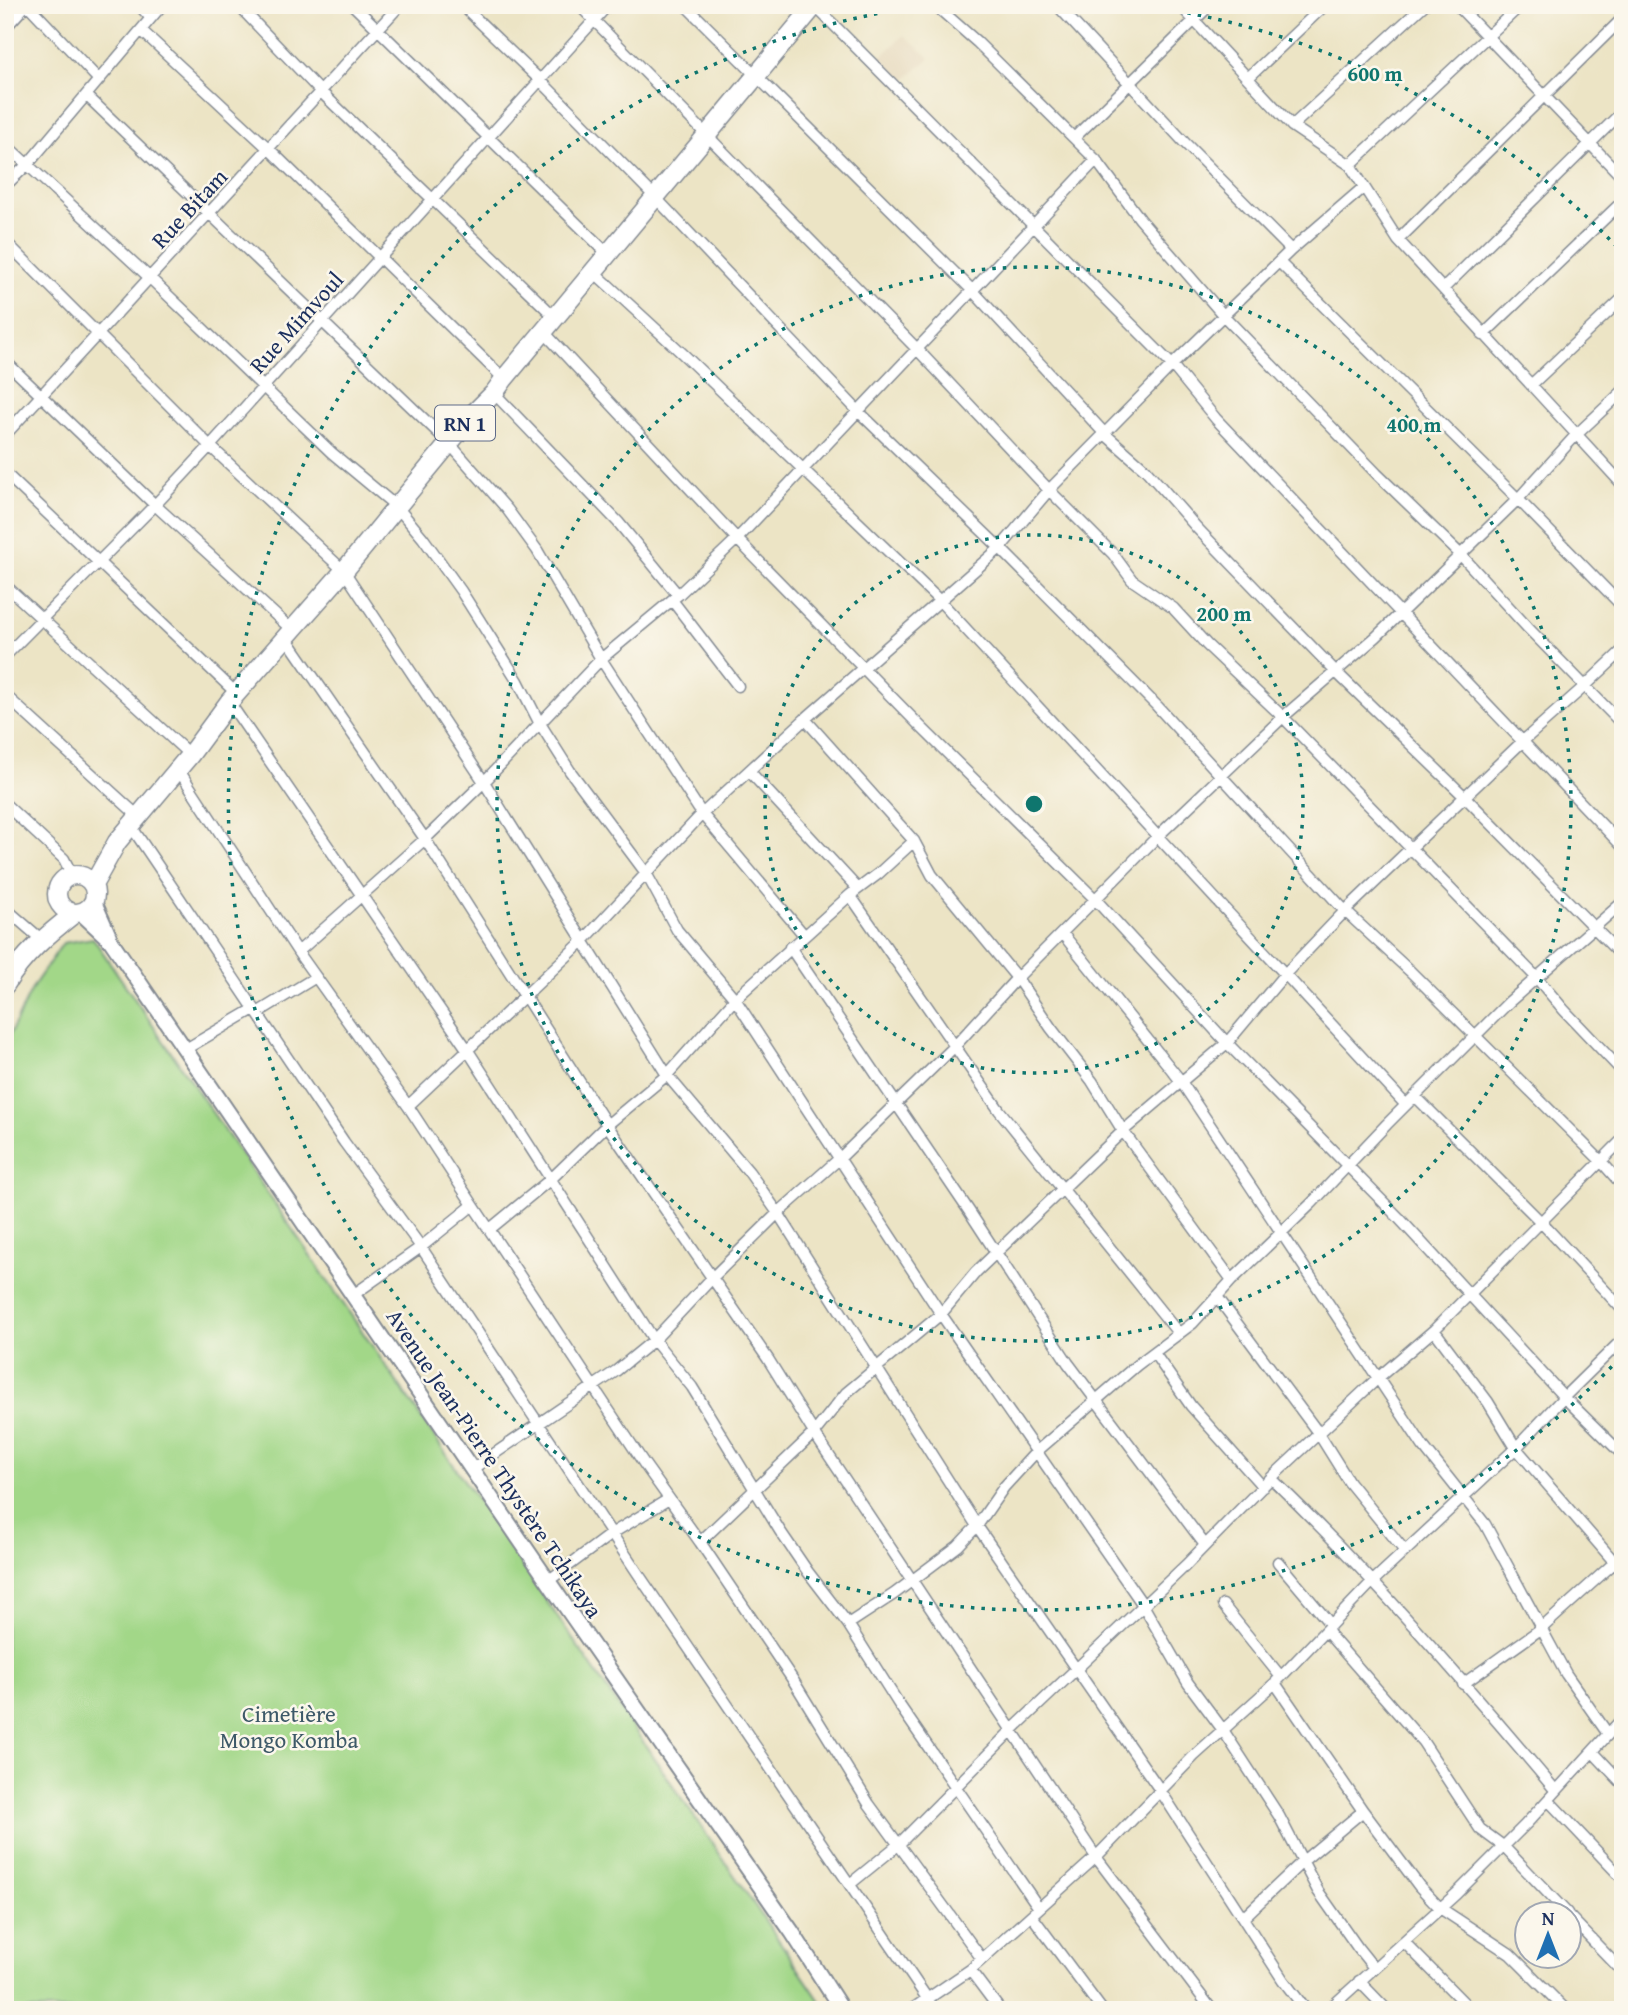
<svg xmlns="http://www.w3.org/2000/svg" width="1628" height="2015" viewBox="0 0 1628 2015" font-family="'Gentium Book Plus',serif">
<rect width="100%" height="100%" fill="#fbf7ec"/>
<filter id="ink" filterUnits="userSpaceOnUse"><feTurbulence type="fractalNoise" baseFrequency=".0143" numOctaves="2"/><feDisplacementMap in="SourceGraphic" scale="14" xChannelSelector="R" yChannelSelector="G"/><feConvolveMatrix kernelMatrix="1 2 1 2 8 2 1 2 1" color-interpolation-filters="sRGB"/></filter>
<filter id="wash" filterUnits="userSpaceOnUse"><feTurbulence type="fractalNoise" baseFrequency=".00686" numOctaves="4" result="noise"/><feDisplacementMap in="SourceGraphic" scale="28" xChannelSelector="R" yChannelSelector="G"/><feGaussianBlur stdDeviation="1.57" result="paint"/><feColorMatrix in="noise" values="0 0 0 0 0 0 0 0 0 0 0 0 0 0 0 0 0 1.4 0 .05"/><feComposite in="paint" operator="in"/></filter>
<g filter="url(#wash)">
<rect width="100%" height="100%" fill="#ece4c5"/>
<!-- built -->
<path fill="#e4d6b8" d="M904,35L930,58L898,86L876,62Z"/>
<!-- green -->
<path fill="#a2d788" stroke="#5e8373" stroke-width="2" d="M93,938L795,1964L826,2010H5V1044L34,985L63,943Z"/>
</g>
<g filter="url(#ink)">
<g fill="none" stroke-linecap="round" stroke-linejoin="round">
<!-- street casing -->
<g stroke="#848a92" stroke-width="13">
<path id="street" d="M28,5L99,80
M139,5L151,18
M238,5L321,92L556,318
M353,5L608,254
M462,5L540,80L655,197L859,412L1000,548L1157,706L1345,911L1411,972L1600,1160L1623,1186
M579,5L917,349L1049,490L1113,554L1132,580L1173,608L1207,645L1283,717L1536,977L1564,1010L1623,1072
M685,5L972,290L1106,435L1146,470L1197,528L1336,672L1465,797L1623,957
M814,5L1172,365L1216,419L1623,847
M935,5L977,42L1096,160L1140,219L1224,316L1377,474L1460,554L1528,628L1623,725
M1057,5L1184,142L1291,250
M1180,5L1292,126L1350,165L1398,240L1623,485
M1457,5L1623,178
M5,28L26,5
M141,30L269,149L504,379
M1249,77L1325,5
M87,96L449,443L507,509L537,550L601,659L702,814L804,935
M1292,126L1424,5
M1074,138L1210,5
M5,144L150,278L332,453L397,507L423,538L461,591L518,681L539,722L570,771L646,873L677,930L735,999L941,1314L1143,1605L1188,1683L1223,1730L1279,1816L1318,1891L1358,1948L1374,1968
M1350,165L1521,5
M5,186L28,164L162,5
M1398,240L1623,18
M5,241L210,446L344,571L484,782L667,1075L749,1172L778,1213L977,1526L1160,1790L1283,1980L1306,2010
M1279,262L1518,499L1623,607
M594,272L683,354L940,601L1406,1105
M1443,289L1623,111
M544,332L737,539L920,726L1095,899L1227,1043L1398,1217L1564,1397L1623,1455
M1483,335L1623,201
M5,361L155,505L291,629
M1531,385L1623,298
M494,393L618,522L678,595
M5,435L400,5
M5,473L236,693
M5,585L190,755
M672,600L738,686
M285,636L425,839L607,1125L768,1359L814,1433L1096,1857L1212,2010
M5,656L155,505L210,446L608,5
M5,695L138,816
M229,702L467,1049L654,1340L692,1387L780,1531L808,1572L848,1624L900,1706L1039,1908
M805,719L914,841L932,875L1017,978L1051,1028L1092,1081L1123,1131L1232,1280
M178,769L298,952L408,1106
M750,772L858,889
M5,804L64,859L72,875
M131,826L344,1142L421,1247L639,1575L935,2010
M850,895L999,1110L1179,1334
M5,908L42,940
M1062,933L1180,1080L1423,1446L1485,1524L1566,1674L1608,1734
M790,947L969,1211L1068,1363L1205,1545
M298,952L425,839L484,782L601,659L678,595L737,539L1096,160
M257,1013L316,977
M184,1050L254,1009
M1415,1096L1541,1222L1623,1310
M473,1205L645,1465L700,1542L793,1680L869,1804L982,1959
M490,1229L552,1178L607,1125L667,1075L735,999L850,895L878,874L914,841
M353,1295L421,1247L473,1205L408,1106L584,940L702,814L805,719L1000,548L1049,490L1172,365L1291,250L1364,187
M1218,1298L1319,1434L1349,1482L1404,1550
M1434,1330L1488,1402L1516,1448L1623,1572
M1154,1353L1191,1406L1263,1487
M472,1469L616,1371L654,1340L713,1277L778,1213L839,1159L954,1047L1017,978L1158,836L1283,717L1376,637L1518,499L1576,435L1623,391
M1271,1478C1373,1576 1465,1683 1556,1791
M700,1542L814,1433L846,1393L941,1314L976,1272L1123,1131L1227,1043L1284,975L1345,911L1523,741L1585,686L1623,650
M1278,1562L1331,1625
M548,1581L611,1534L669,1499
M1223,1605L1281,1677
M848,1624L894,1594L958,1546L977,1526L1004,1487L1036,1452L1137,1365L1193,1323L1232,1280L1311,1204L1387,1124L1509,1002L1623,902
M1326,1631L1423,1742L1480,1829L1503,1846L1567,1913
M1275,1683L1363,1811L1419,1886L1440,1908L1510,1954L1566,2010
M1463,1684L1542,1628L1614,1563
M1593,1752L1623,1784
M1548,1800L1623,1879
M850,1884L898,1845L1012,1730L1186,1565L1271,1478L1379,1377L1434,1330L1623,1139
M1568,1915L1623,1972
M1032,1916L1102,2010
M1243,1918L1303,1861L1363,1811
M1404,1942L1471,2010
M970,1970L1000,2010
M1359,1981L1387,2010
M911,2010L970,1970L1096,1857L1194,1756L1275,1683L1373,1581L1516,1448L1564,1397L1623,1339
M1328,2010L1456,1894L1526,1824L1623,1718"/>
</g>
<!-- secondary casing -->
<g stroke="#848a92" stroke-width="18">
<path id="secondary" d="M94,902L109,936
M81,913L111,941L570,1613L792,1932L842,2010"/>
</g>
<!-- highway casing -->
<g stroke="#848a92" stroke-width="21">
<path id="highway" d="M57 894a19 19 0 1 1 38 0a19 19 0 1 1-38 0Z
M93,885L117,842L190,755L229,702L344,571L474,413L494,393L504,379L815,5
M5,985C23,955 48,934 75,913"/>
</g>
<!-- street -->
<use href="#street" stroke="#fff" stroke-width="10"/>
<!-- secondary -->
<use href="#secondary" stroke="#fff" stroke-width="14"/>
<!-- highway -->
<use href="#highway" stroke="#fff" stroke-width="18"/>
</g>
</g>
<!-- distance rings -->
<g fill="none" stroke="#0f766e" stroke-width="3.5" stroke-dasharray="3.5 7">
<circle cx="1034" cy="804" r="269"/>
<circle cx="1034" cy="804" r="537"/>
<path d="M1619 1359A806 806 0 1 1 922 6M1146 6A806 806 0 0 1 1619 249"/>
</g>
<g text-anchor="middle" dominant-baseline="central" stroke-width="5" stroke-linejoin="round" paint-order="stroke">
<!-- shield labels -->
<rect fill="#fbf7ec" stroke="#5e6b89" stroke-width="2" x="435" y="405.5" width="60" height="35" rx="5"/>
<g font-size="21" font-weight="bold" fill="#1b2f5e">
<text x="465" y="423">RN 1</text>
</g>
<!-- street labels -->
<g font-size="23" fill="#1b2f5e" stroke="#fbf7ec">
<text transform="translate(189 208) rotate(-47)">Rue Bitam</text>
<text transform="translate(296 322) rotate(-48)">Rue Mimvoul</text>
<text transform="translate(495 1463) rotate(56)">Avenue Jean-Pierre Thystère Tchikaya</text>
</g>
<!-- park labels -->
<g font-size="23" fill="#3d5968" stroke="#fbf7ec">
<text x="289" y="1713">Cimetière<tspan x="289" dy="26">Mongo Komba</tspan></text>
</g>
</g>
<circle cx="1034" cy="804" r="10" fill="#0f766e" stroke="#fbf7ec" stroke-width="3.5"/>
<g font-size="21" text-anchor="middle" font-weight="bold" fill="#0f766e" stroke="#fbf7ec" stroke-width="5" stroke-linejoin="round" paint-order="stroke">
<text x="1375" y="81">600 m</text>
<text x="1414" y="432">400 m</text>
<text x="1224" y="621">200 m</text>
</g>
<!-- margin -->
<rect width="1628" height="2015" fill="none" stroke="#fbf7ec" stroke-width="28"/>
<!-- north arrow -->
<g transform="translate(1548 1935)"><circle r="33" fill="#fbf7ec" stroke="#a1a7b3" stroke-width="2"/>
<path d="M0-5L12 26L0 18L-12 26Z" fill="#1f6fb2"/>
<text y="-10" font-size="19" font-weight="bold" text-anchor="middle" fill="#1b2f5e">N</text>
</g>
</svg>
